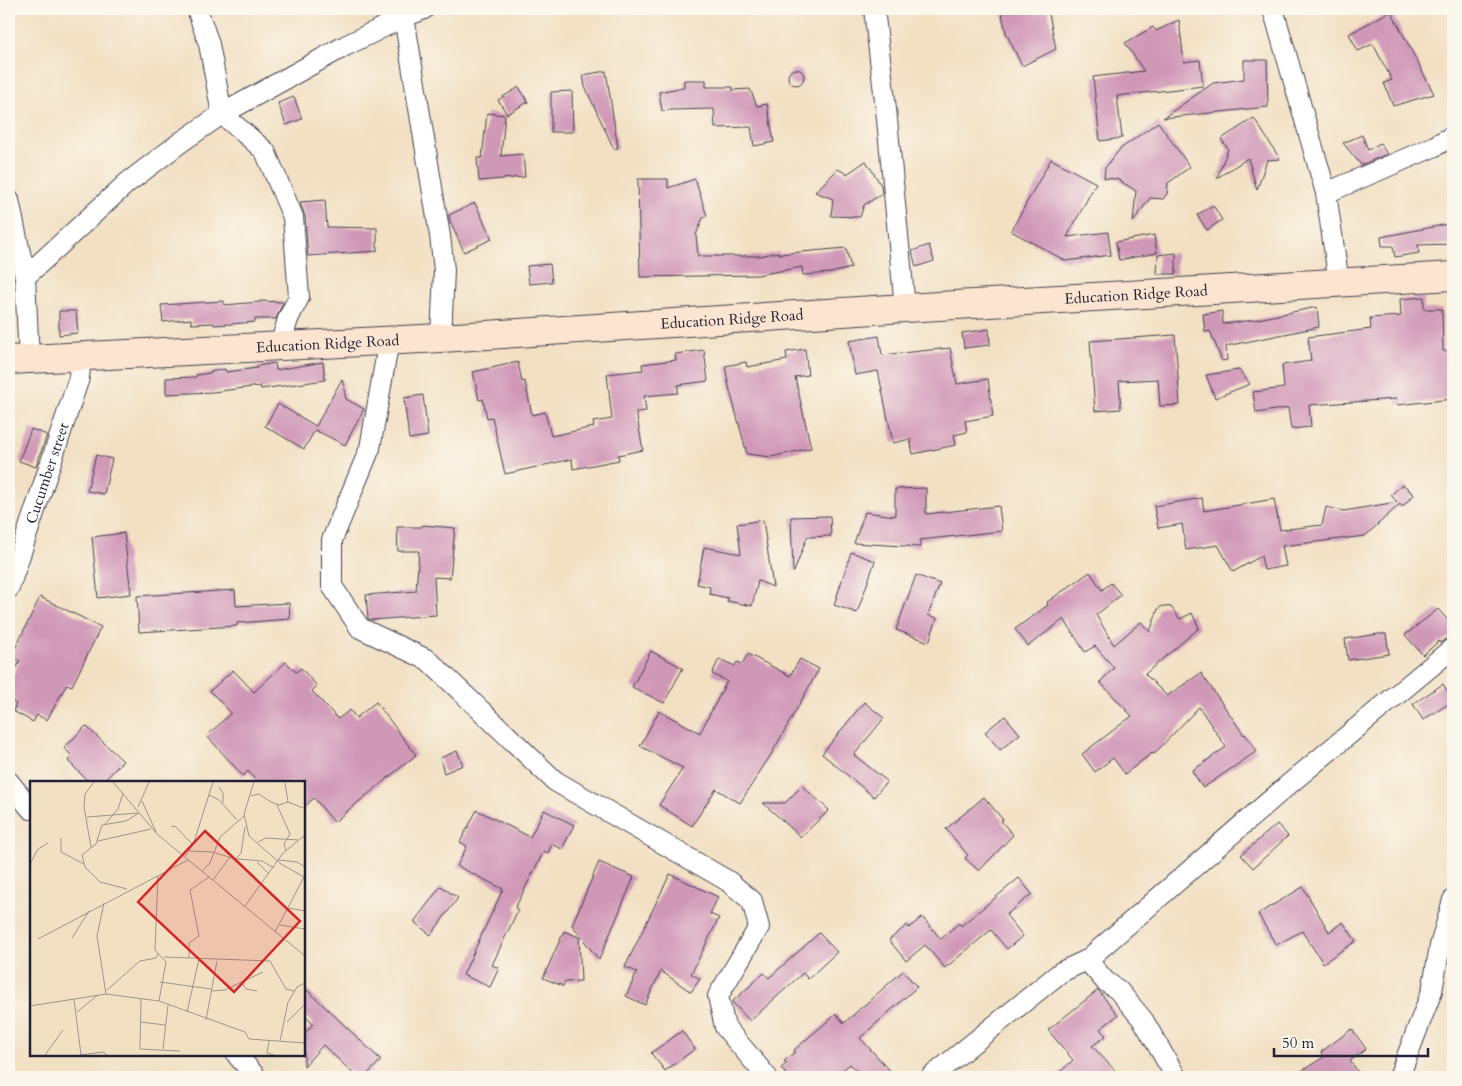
<svg xmlns="http://www.w3.org/2000/svg" width="1462" height="1086" viewBox="0 0 1462 1086" font-family="Cardo,serif">
<rect width="100%" height="100%" fill="#fbf7ec"/>
<filter id="ink" filterUnits="userSpaceOnUse"><feTurbulence type="fractalNoise" baseFrequency=".02" numOctaves="2"/><feDisplacementMap in="SourceGraphic" scale="10" xChannelSelector="R" yChannelSelector="G"/><feConvolveMatrix kernelMatrix="1 2 1 2 8 2 1 2 1" color-interpolation-filters="sRGB"/></filter>
<filter id="wash" filterUnits="userSpaceOnUse"><feTurbulence type="fractalNoise" baseFrequency=".0096" numOctaves="4" result="noise"/><feDisplacementMap in="SourceGraphic" scale="20" xChannelSelector="R" yChannelSelector="G"/><feGaussianBlur stdDeviation="1.12" result="paint"/><feColorMatrix in="noise" values="0 0 0 0 0 0 0 0 0 0 0 0 0 0 0 0 0 1.4 0 .05"/><feComposite in="paint" operator="in"/></filter>
<g filter="url(#wash)">
<rect width="100%" height="100%" fill="#f2e0c3"/>
<g id="blocks">
<!-- building -->
<path fill="#d098b7" d="M1001,9H1048L1056,49L1022,66L1006,33Z
M1391,11L1434,94L1393,106L1384,83L1392,80L1373,44L1358,51L1349,34Z
M1179,20L1184,62L1200,60L1203,86L1117,96L1122,138L1100,141L1093,77L1144,71L1125,43L1153,27L1156,31Z
M1244,60H1267L1268,107L1163,118L1213,83L1244,79Z
M788 77a8 8 0 1 1 16 0a8 8 0 1 1-16 0Z
M606,71L618,148L614,149L585,87L583,75Z
M684,80H706V87H733V90L750,89L757,106L767,104L774,142L754,146L751,127L715,128L714,109L670,110L662,111L659,92L684,87Z
M519,87L528,102L507,114L498,100Z
M572,91L573,132H551V92Z
M294,97L302,119L286,125L278,103Z
M487,113L505,115L501,156L523,154L525,177L479,181L477,158H482Z
M1254,118L1280,159L1267,160L1257,190L1248,158L1217,178L1228,149L1221,139Z
M1158,122L1190,167L1168,183L1167,194L1163,199L1150,198L1133,222L1136,191L1117,179L1104,178L1105,168L1120,149Z
M1362,135L1368,150L1380,143L1387,154L1361,165L1343,143Z
M1051,159L1096,183L1067,237L1108,232L1111,255L1066,261L1011,231Z
M866,161L881,185L882,194L864,205L860,217L831,216L833,199L815,192L838,169L847,174Z
M638,179H668V188L695,179L707,216L703,218L696,235L698,256H760L779,252V254L846,248L851,268L831,273L803,275L802,267L758,275L640,277Z
M325,200L327,227L377,228V251L308,256L305,216L300,202Z
M475,203L492,239L464,252L450,221L449,215Z
M1213,205L1222,220L1207,230L1197,215Z
M1453,223V244L1418,245L1419,253L1395,257L1393,246H1382L1381,237Z
M1154,235L1157,253L1119,260L1116,242Z
M929,245L934,261L916,267L912,251Z
M1176,253V274H1157L1158,255Z
M550,264L552,282L529,284L527,266Z
M1424,297V309H1442L1443,351H1453V399L1397,405L1396,399L1309,405L1311,427L1291,429L1288,408L1256,413L1253,392L1284,388L1282,365L1311,361L1308,337L1371,329L1370,318L1401,316L1400,299Z
M224,301V305L260,302V301L283,302L276,319H255V322L231,324L214,325V323L191,324V319L163,322L161,305Z
M1317,307L1319,327L1226,346L1227,360L1222,361L1210,331L1205,332L1203,314L1222,311L1223,324L1253,320Z
M59,311H76L78,333L59,335Z
M989,329L990,345L964,348L962,333Z
M1175,335L1180,405L1160,406L1158,379L1119,381L1121,409L1095,411L1090,341Z
M879,336L882,355L950,348L957,384L988,379L993,416L965,421L967,432L954,435L956,445L913,454L910,439L893,443L878,371L855,375L849,341Z
M805,349L808,375L795,377L811,448L771,457L747,454L729,387L725,366L746,362L747,367L787,360L786,352Z
M704,350L708,381L678,385V393L644,396L646,411L636,412L643,450L618,455L619,460L573,469L572,459L505,474L492,417L487,418L483,399L479,400L473,372L518,362L522,382L525,381L532,415L545,412L551,436L594,427L593,422L612,419L607,374L643,370L642,364L676,360L675,354Z
M323,362L325,380L261,389L260,386L213,392L166,394V378L196,377V375L210,373V372L225,369L226,372L257,368V366L275,363L276,370Z
M1239,370L1250,384L1215,398L1206,375Z
M342,379L346,399L364,409L345,445L315,430L304,449L265,426L278,404L316,426Z
M423,395L428,436L409,439L404,398Z
M31,429L47,435L36,467L19,461Z
M96,455L112,459L104,494L87,491Z
M1403,484L1414,495L1402,507L1400,504L1365,536L1282,546L1286,566L1264,570L1261,556L1233,572L1218,545L1186,550L1182,524L1158,528L1154,506L1202,498L1204,511L1274,499L1280,530L1322,525L1326,507L1344,511L1397,502L1391,495Z
M926,488V514L999,506L1002,531L920,540V547L854,543L865,512L895,516V489Z
M830,516L831,536L807,537L794,572H793L791,517Z
M763,520L773,587L758,581L752,606L727,601L728,598L709,594L710,587L697,584L704,547L741,554L737,524Z
M422,525L455,528L450,578L434,577L436,615L372,620L368,619L366,595L416,591L419,551H398L397,527H422Z
M124,533L131,594L98,598L92,537Z
M851,552L875,561L857,613L834,605Z
M1090,572L1102,590L1111,583L1121,595L1096,615L1114,645L1141,622L1150,632L1158,609L1162,606L1171,607L1180,619L1192,613L1199,628L1145,674L1167,696L1201,673L1244,735L1245,734L1257,751L1203,788L1192,771L1226,747L1199,707L1154,754L1152,753L1125,774L1113,758L1095,772L1082,754L1132,716L1100,682L1114,668L1095,646L1085,652L1064,619L1028,646L1015,629L1048,605L1047,602Z
M916,575L940,584L928,615L937,618L929,642L896,630Z
M235,590L236,606L289,603L290,619L237,623V626L139,632L137,596Z
M40,597L101,627L72,686L67,684L47,720L37,715L33,722L13,711L16,704L9,700V682L20,661L11,657Z
M1438,609L1453,626V636L1446,639L1440,643L1439,641L1423,655L1405,635Z
M1379,634H1386L1389,654L1348,660L1345,639Z
M651,651L683,668L664,703L632,687Z
M748,654L790,676L800,659L819,669L772,753L740,803L716,789L692,826L659,805L683,768L640,746L659,711L700,733L727,681L712,674L719,659L735,666L737,662L742,664Z
M286,662L296,672L301,668L317,686L312,691L338,719L350,710L356,718L376,702L416,755L334,822L314,798L304,807V782H257L248,771L243,776L207,736L231,713L210,691L233,670L254,692Z
M1443,684L1453,701L1423,720L1413,704Z
M864,702L884,718L854,755L887,781L874,797L822,754Z
M1005,716L1020,734L1000,750L985,732Z
M86,726L123,761L103,782H89L68,761L72,756L64,748Z
M457,751L463,765L444,773L440,758Z
M802,786L829,810L801,837L763,803H785Z
M984,797L1003,820L1001,821L1013,835L979,871L965,858L968,855L946,829Z
M477,810L530,837L544,810L574,825L562,849L552,844L548,853L544,851L515,908L518,910L492,965L499,968L490,987L463,975L503,889L457,866L467,846L460,842Z
M1277,824L1288,836L1253,868L1241,855Z
M599,862L634,877L599,960L572,925Z
M670,874L718,897L710,914L719,918L691,974L700,979L691,992L661,971L645,1005L626,996L637,972L625,967Z
M1019,878L1032,894L1006,915L1023,936L1007,949L991,930L945,968L925,945L906,961L889,940L907,925L909,928L922,917L941,939L959,923L961,926Z
M441,886L458,898L431,935L414,922Z
M1303,887L1329,932L1343,922L1356,941L1323,963L1302,931L1276,945L1258,914Z
M564,931L579,937L581,981L565,982L563,986L543,978Z
M819,933L837,952L808,979L803,973L750,1021L732,1002L764,973L769,978Z
M903,971L917,987L860,1038L896,1077H863L850,1064L834,1077H788L781,1068L787,1063L784,1061L795,1052L794,1050L836,1014L844,1023Z
M304,987L381,1060L365,1077H357L323,1045L304,1066V1034L313,1024L304,1015Z
M1098,990L1118,1015L1100,1029L1106,1036L1092,1046L1121,1077H1055L1073,1060L1048,1030Z
M1352,1029L1366,1049L1350,1061L1362,1077H1292L1324,1057L1321,1052Z
M682,1031L695,1049L665,1071L651,1053Z"/>
</g>
</g>
<g filter="url(#ink)">
<use href="#blocks" fill-opacity="0" stroke="#413e4f" stroke-width="1"/>
<g fill="none" stroke-linecap="round" stroke-linejoin="round">
<!-- minor casing -->
<g stroke="#413e4f" stroke-width="22">
<g id="minor">
<path d="M197,9L209,44L222,114L265,151L293,217L299,297L288,319L280,346"/>
<path d="M874,9L886,109L905,308"/>
<path d="M1273,9L1326,193L1339,283"/>
<path d="M404,17L440,236L444,270L441,338"/>
<path d="M1326,193L1433,147L1453,136"/>
<path d="M9,200L25,277L29,359"/>
<path d="M25,277L127,183L181,142L222,114L345,46L404,17L424,9"/>
<path d="M389,340L370,448L332,540V586L360,628L428,660L555,781L728,881L752,901L759,927L718,996L725,1027L767,1077"/>
<path id="s1" d="M9,588L79,378L81,357"/>
<path d="M9,782L31,809"/>
<path d="M1087,960L1105,981L1118,990L1143,1020L1176,1077"/>
<path d="M237,1055L256,1077"/>
<path d="M931,1077L1061,972L1087,960L1288,785L1453,648"/>
<path d="M1399,1077L1432,991L1440,946L1453,900"/>
</g>
</g>
<!-- secondary casing -->
<g stroke="#413e4f" stroke-width="30">
<g id="secondary">
<path id="s2" d="M9,360L441,338L905,308L1453,276"/>
</g>
</g>
<!-- minor -->
<use href="#minor" stroke="#fff" stroke-width="20"/>
<!-- secondary -->
<use href="#secondary" stroke="#fce5d0" stroke-width="28"/>
</g>
</g>
<g text-anchor="middle" dominant-baseline="central" stroke-width="4" stroke-linejoin="round" paint-order="stroke">
<!-- street labels -->
<g font-size="15" fill="#22223b" stroke="#fbf7ec">
<text stroke="none"><textPath href="#s2" startOffset="1129">Education Ridge Road</textPath></text>
<text stroke="none"><textPath href="#s2" startOffset="724">Education Ridge Road</textPath></text>
<text stroke="none"><textPath href="#s2" startOffset="319">Education Ridge Road</textPath></text>
<text stroke="none"><textPath href="#s1" startOffset="121">Cucumber street</textPath></text>
</g>
</g>
<!-- overview -->
<g transform="translate(30 781)">
<rect width="275" height="275" fill="#f2e0c3"/>
<path fill="none" stroke="#9f948d" stroke-width="1" d="M83,1L128,54L275,175M224,1L214,33L219,55L251,83L274,96M275,1V30M255,2L258,21M189,6L193,12V22M179,14L189,19L207,39M221,15L229,13L241,21L249,24L258,21L273,27M112,20L126,51M247,24L260,53L254,63L256,70M108,26L119,1M57,36L108,32M75,43L88,28L93,12M141,46L145,45L163,64M31,57V71L54,83M68,60L121,48M228,61L236,57L268,59M61,66L54,26L55,13L64,1M159,70L182,71L206,78L211,72L215,46M155,75L163,64L183,1M207,78L232,80L244,87M249,79L267,81L275,86M227,81L239,93M0,83L8,68L18,62M172,90L180,82L190,56L214,35M183,99L200,76M97,108L70,101L55,86L52,74L66,63L72,44L96,40L109,32M74,122L67,155L76,213M215,125L253,72L275,54M258,127L275,130M250,144L275,148M245,151L274,96M42,157L59,130M8,158L158,79M134,176L240,180L256,208L264,210M159,177V162L169,155L160,109L179,96M211,200L216,208L227,210M130,201L181,208M77,209L110,180L126,177L128,173M181,210L195,209L233,191M44,218L51,274M111,218L110,268L150,270M129,220L215,251L219,258L275,262M0,225L76,213L129,220L136,181L125,169L128,95M47,231L68,214M157,231L169,178M176,239L187,180M111,241L135,244M257,241L275,223M239,260L237,272L244,274M250,260L258,221L267,206L275,202M133,268L138,224M15,274L33,249M50,274L73,271L77,274"/>
<path fill="#d62828" fill-opacity="0.15" stroke="#d62828" stroke-width="2.5" d="M175,50L270,140L204,211L108,121Z"/>
<rect width="275" height="275" fill="none" stroke="#22223b" stroke-width="2.5"/>
</g>
<!-- margin -->
<rect width="1462" height="1086" fill="none" stroke="#fbf7ec" stroke-width="30"/>
<!-- scale -->
<path d="M1274 1048v8h154v-8" fill="none" stroke="#22223b" stroke-width="2.5"/>
<text x="1282" y="1048" font-size="15" fill="#22223b" stroke="#fbf7ec" stroke-width="4" paint-order="stroke">50 m</text>
</svg>
